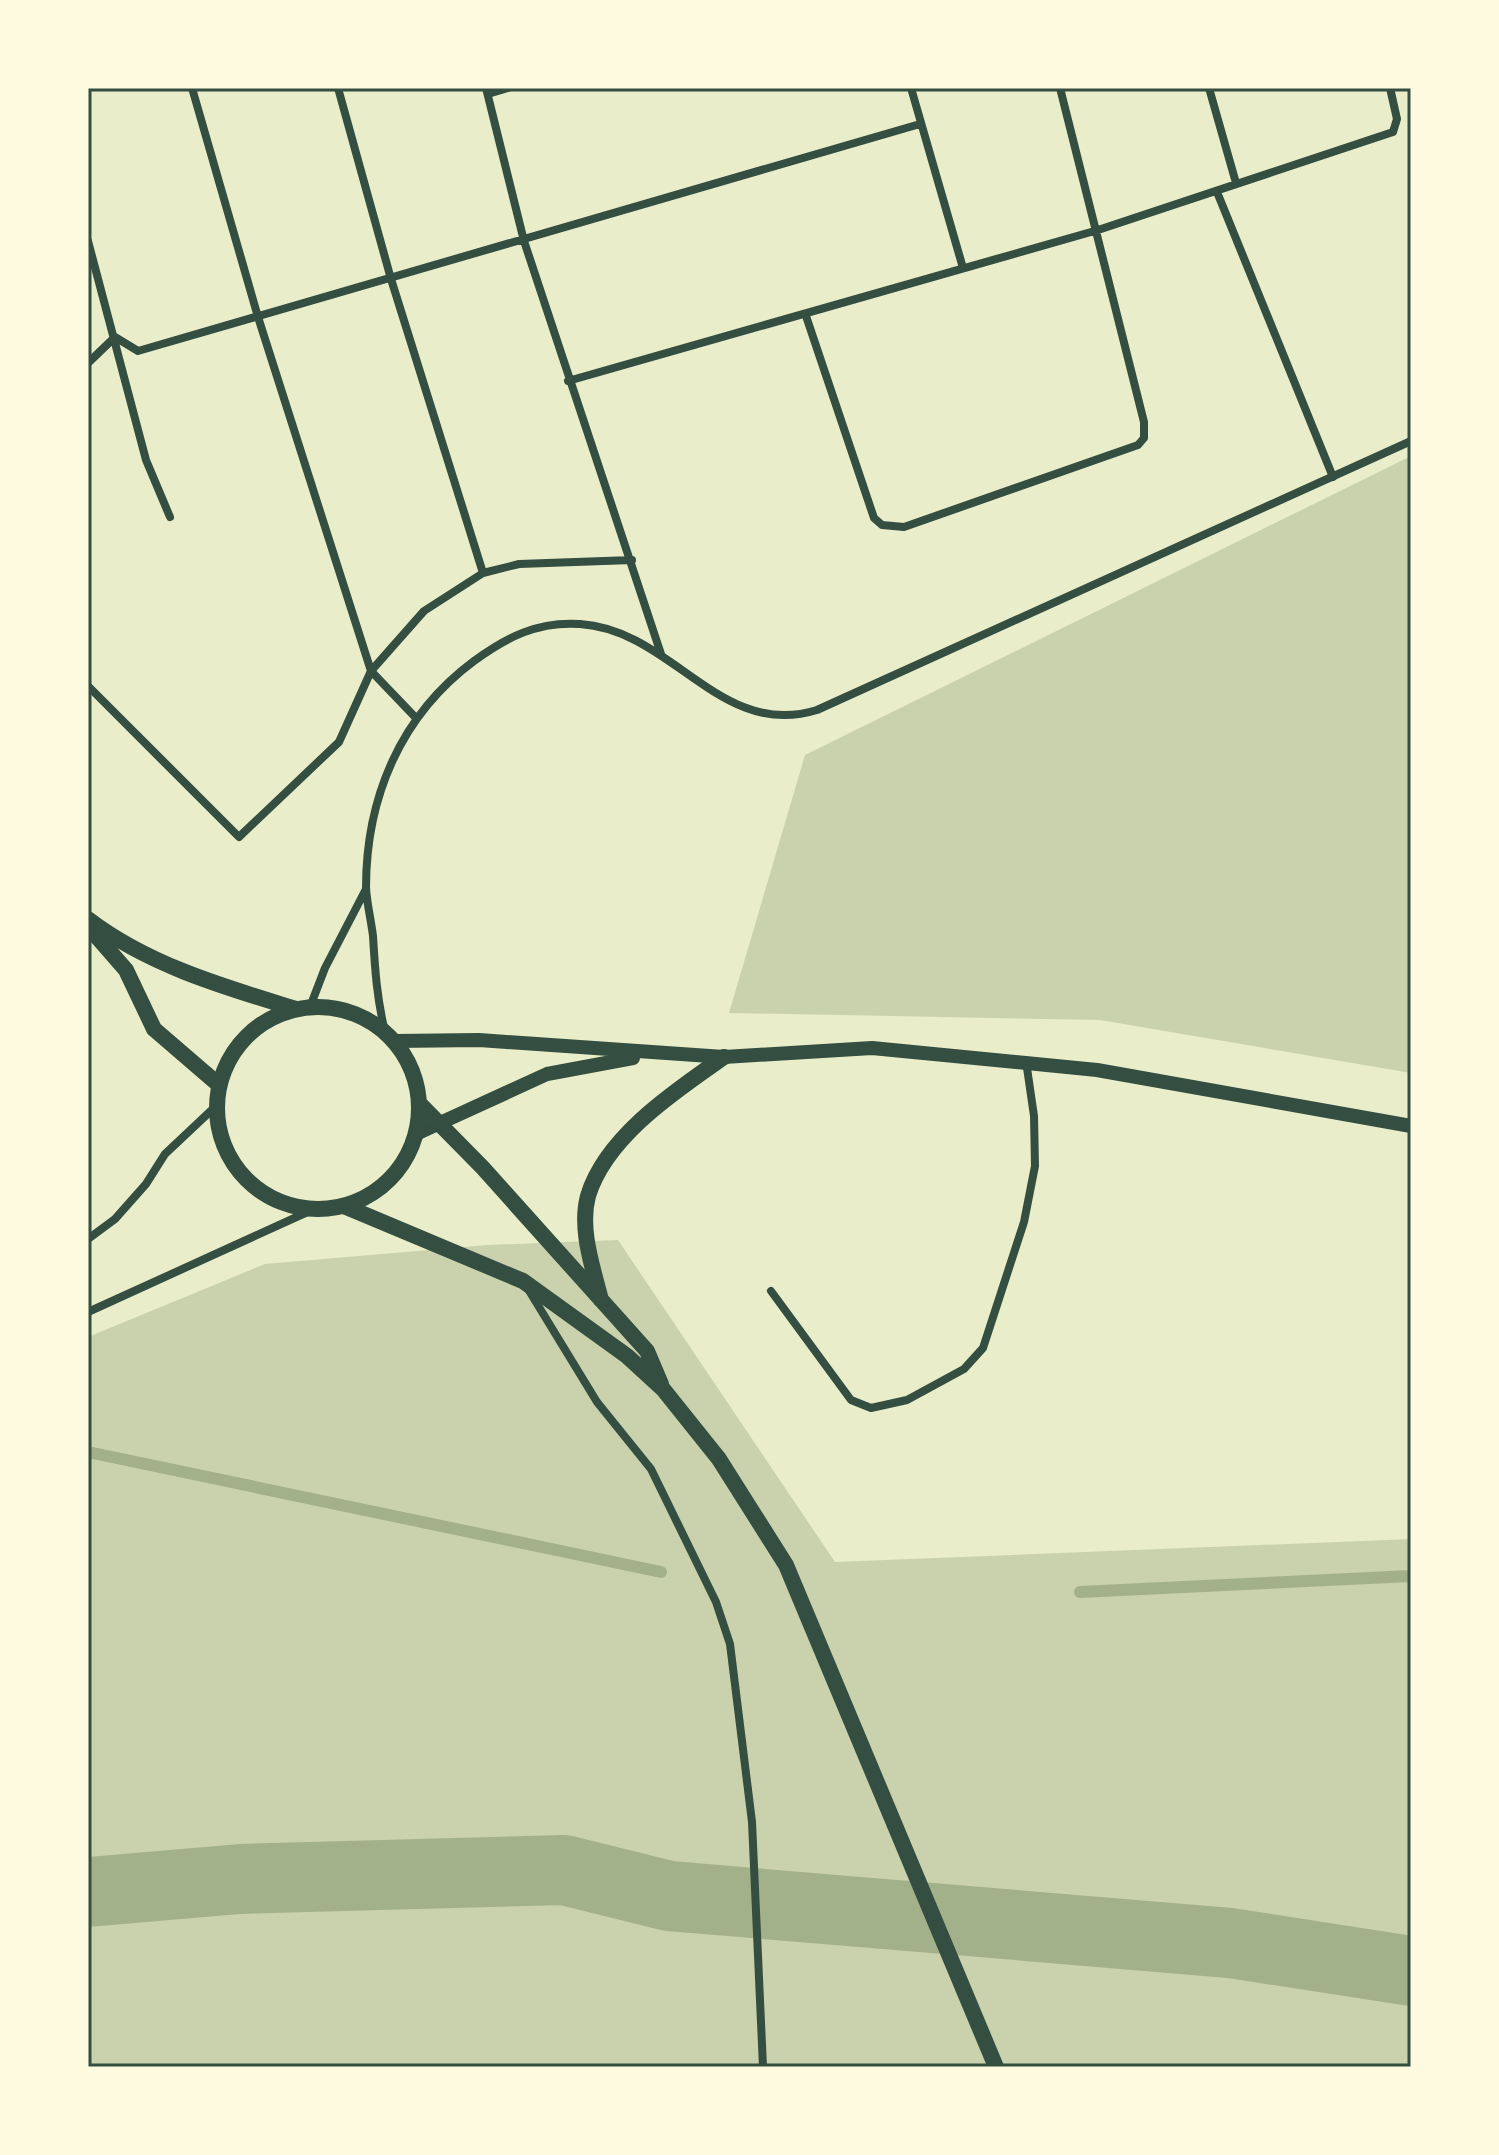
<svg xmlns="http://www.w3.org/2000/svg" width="1499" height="2155" viewBox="0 0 1499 2155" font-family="Quicksand,sans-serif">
<rect width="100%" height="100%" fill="#e9edc9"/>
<!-- green -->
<path fill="#cad2ad" d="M1411,456V1073L1100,1020L729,1013L805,755Z
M618,1240L835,1562L1411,1539V2067H88V1337L265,1264L487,1245Z"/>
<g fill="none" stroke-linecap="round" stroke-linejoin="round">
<!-- stream -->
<path stroke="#a3b18a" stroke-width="12" d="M88,1452L661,1572
M1080,1592L1411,1576"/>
<!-- river -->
<path stroke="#a3b18a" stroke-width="70" d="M88,1892L240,1879L564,1870L669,1896L1230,1943L1411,1971"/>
<!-- minor -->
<path stroke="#344e41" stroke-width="8" d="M192,88L258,317L371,671L416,718
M338,88L391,279L483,573
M486,88L524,241L661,654
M911,88L963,268
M1209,88L1236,183
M488,94L508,88
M1217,192L1333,477
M88,241L146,460L170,517
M806,316L874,518L882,525L904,527L1138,445L1144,438V422L1060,88
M88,363L115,337L138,351L920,124
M568,381L1098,230L1393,132L1397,119L1390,88
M88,686L239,837L339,742L371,671L424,611L483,573L519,564L632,560
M310,1007L325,968L366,889
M385,1032C377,999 375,970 373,936C371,920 367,904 366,888C366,797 401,715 474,661C507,637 538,621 580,624C673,630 720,740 817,710L1411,441
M88,1239L115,1219L146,1184L165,1154L216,1106
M528,1289L597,1402L651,1469L716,1602L730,1644L752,1822L763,2067
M771,1291L851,1400L871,1408L907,1400L964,1369L983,1348L1024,1222L1035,1166L1034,1116L1026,1061
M88,1312L312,1210"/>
<!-- tertiary -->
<path stroke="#344e41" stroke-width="14" d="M395,1041L479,1040L724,1057L872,1048L1097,1070L1411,1126
M416,1134L547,1074L633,1058"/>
<!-- secondary -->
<path stroke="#344e41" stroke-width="16" d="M88,919C148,965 224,987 296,1009
M92,931L126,970L154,1029L219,1085
M217 1108a101 101 0 1 1 202 0a101 101 0 1 1-202 0Z
M420,1104L483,1168L647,1351L661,1384
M344,1206L523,1281L627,1356L663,1389L719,1459L786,1565L996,2067
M601,1300C593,1268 579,1229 588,1196C606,1136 677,1090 724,1057"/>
</g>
<!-- border -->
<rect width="1499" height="2155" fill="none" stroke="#fefae0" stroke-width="180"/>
<rect x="90" y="90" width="1319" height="1975" fill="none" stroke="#344e41" stroke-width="3"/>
</svg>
